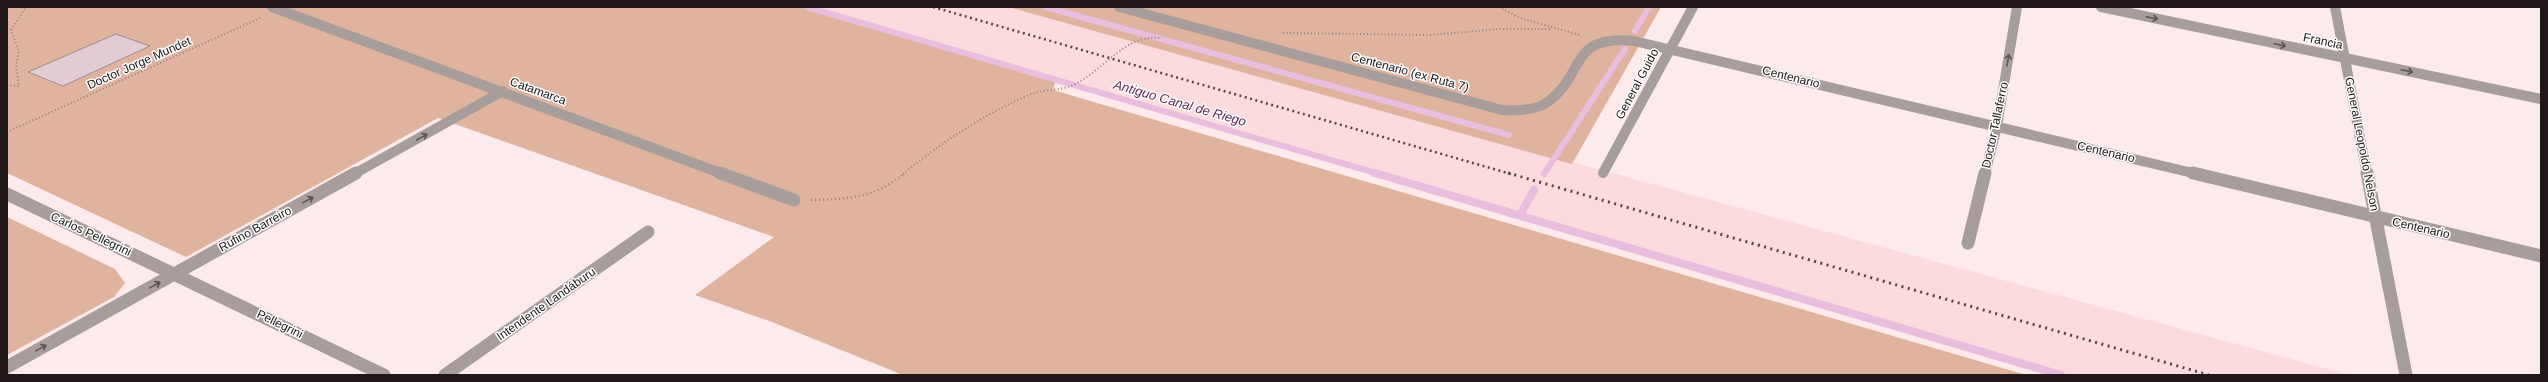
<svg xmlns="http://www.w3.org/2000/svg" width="2548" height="382" viewBox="0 0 2548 382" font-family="Arial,sans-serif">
<rect width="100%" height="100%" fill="#fdeaec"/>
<!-- built -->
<path fill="#fbdbde" d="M807,7H1007L2349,375H2061L1613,242Z"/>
<!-- green -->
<path fill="#dfb39d" d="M7,7H807L1056,80L1053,90L2026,375H903L772,322L695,295L774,237L438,118L186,257L7,173Z
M1008,7H1661L1572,164Z
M7,217L115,269L125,283L114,297L7,355Z"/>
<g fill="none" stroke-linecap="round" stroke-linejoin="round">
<!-- stream-far1 -->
<path stroke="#e8bdde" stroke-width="6" d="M807,7L1379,174
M1045,7L1509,135
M1635,31L1649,7
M1544,174L1625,49"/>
<!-- stream -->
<path stroke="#e8bdde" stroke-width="8" d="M1375,173L2061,375
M1520,215L1534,190"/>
</g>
<!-- building -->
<path fill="#e1ccd4" stroke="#9f8b93" d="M116,34L150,46L63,86L28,72Z"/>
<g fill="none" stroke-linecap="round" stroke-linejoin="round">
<!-- path-far1 -->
<path stroke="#928486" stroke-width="2" stroke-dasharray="1 2.5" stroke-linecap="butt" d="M1499,7L1520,18L1580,35
M1283,33L1430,35L1500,29H1552
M7,85L19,86L16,65L19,52L11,30L26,7
M7,132L260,18
M903,174C941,143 984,114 1029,95C1042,89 1060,91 1073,85C1104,71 1125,33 1162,38"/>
<!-- path -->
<path stroke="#928486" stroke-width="2.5" stroke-dasharray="1 3" stroke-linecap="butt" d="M811,200C850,199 874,198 905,173"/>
<!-- minor-far1 -->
<path stroke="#a79e9c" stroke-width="10" d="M272,7L723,174
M1119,7L1502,110C1517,111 1537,111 1549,101C1586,73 1569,34 1634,41L2197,174
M2101,7L2541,99
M2335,7L2367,174
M1603,173L1693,7
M354,174L503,91
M1985,174L1997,126L2017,7"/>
<!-- minor -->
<path stroke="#a79e9c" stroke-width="13" d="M720,173L794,200
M2193,173L2541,256
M2367,173L2406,375
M7,194L384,375
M1968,243L1985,173
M7,367L356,173
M445,375L648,232"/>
<!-- rail-far1 -->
<path stroke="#53484a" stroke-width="2.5" stroke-dasharray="2 3.5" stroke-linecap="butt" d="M933,7L1511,174"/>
<!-- rail -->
<path stroke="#53484a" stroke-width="3" stroke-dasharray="2 4.5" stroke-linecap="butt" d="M1508,173L2209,375"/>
</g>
<!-- one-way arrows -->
<defs><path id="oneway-shaft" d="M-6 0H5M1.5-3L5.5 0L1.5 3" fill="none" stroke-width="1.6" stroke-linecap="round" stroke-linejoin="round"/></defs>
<g stroke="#5c5453">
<use href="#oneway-shaft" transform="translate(2152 18) rotate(12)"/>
<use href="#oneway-shaft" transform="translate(2280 45) rotate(12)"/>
<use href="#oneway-shaft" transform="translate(2008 60) rotate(-80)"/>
<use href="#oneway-shaft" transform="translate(2407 71) rotate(12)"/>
<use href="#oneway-shaft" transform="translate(422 137) rotate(-29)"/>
<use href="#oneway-shaft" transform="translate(308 200) rotate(-29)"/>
<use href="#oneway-shaft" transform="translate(155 285) rotate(-29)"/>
<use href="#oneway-shaft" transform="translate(41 348) rotate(-29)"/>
</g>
<g text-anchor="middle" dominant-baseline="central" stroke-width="3" stroke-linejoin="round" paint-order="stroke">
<!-- street labels -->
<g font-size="12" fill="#1f1718" stroke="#fcfcfc">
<text transform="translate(2323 41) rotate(12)">Francia</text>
<text transform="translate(139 63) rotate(-24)">Doctor Jorge Mundet</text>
<text transform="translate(1410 72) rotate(15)">Centenario (ex Ruta 7)</text>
<text transform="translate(1791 77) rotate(14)">Centenario</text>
<text transform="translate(1637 84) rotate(-62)">General Guido</text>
<text transform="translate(538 91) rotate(20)">Catamarca</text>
<text transform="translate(1995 125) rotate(-78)">Doctor Tallaferro</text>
<text transform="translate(2362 144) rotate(79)">General Leopoldo Nelson</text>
<text transform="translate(2106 152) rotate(13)">Centenario</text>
<text transform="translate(2421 228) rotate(13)">Centenario</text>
<text transform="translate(255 229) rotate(-29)">Rufino Barreiro</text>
<text transform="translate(91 234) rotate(25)">Carlos Pellegrini</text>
<text transform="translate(546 304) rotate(-35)">Intendente Landáburu</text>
<text transform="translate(280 324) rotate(26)">Pellegrini</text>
</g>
<!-- water labels -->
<g font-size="13" font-style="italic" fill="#5f2c57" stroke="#fcfcfc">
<text transform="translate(1180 103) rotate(16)">Antiguo Canal de Riego</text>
</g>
</g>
<!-- border -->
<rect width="2548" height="382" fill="none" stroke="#1f1718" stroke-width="16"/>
</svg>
